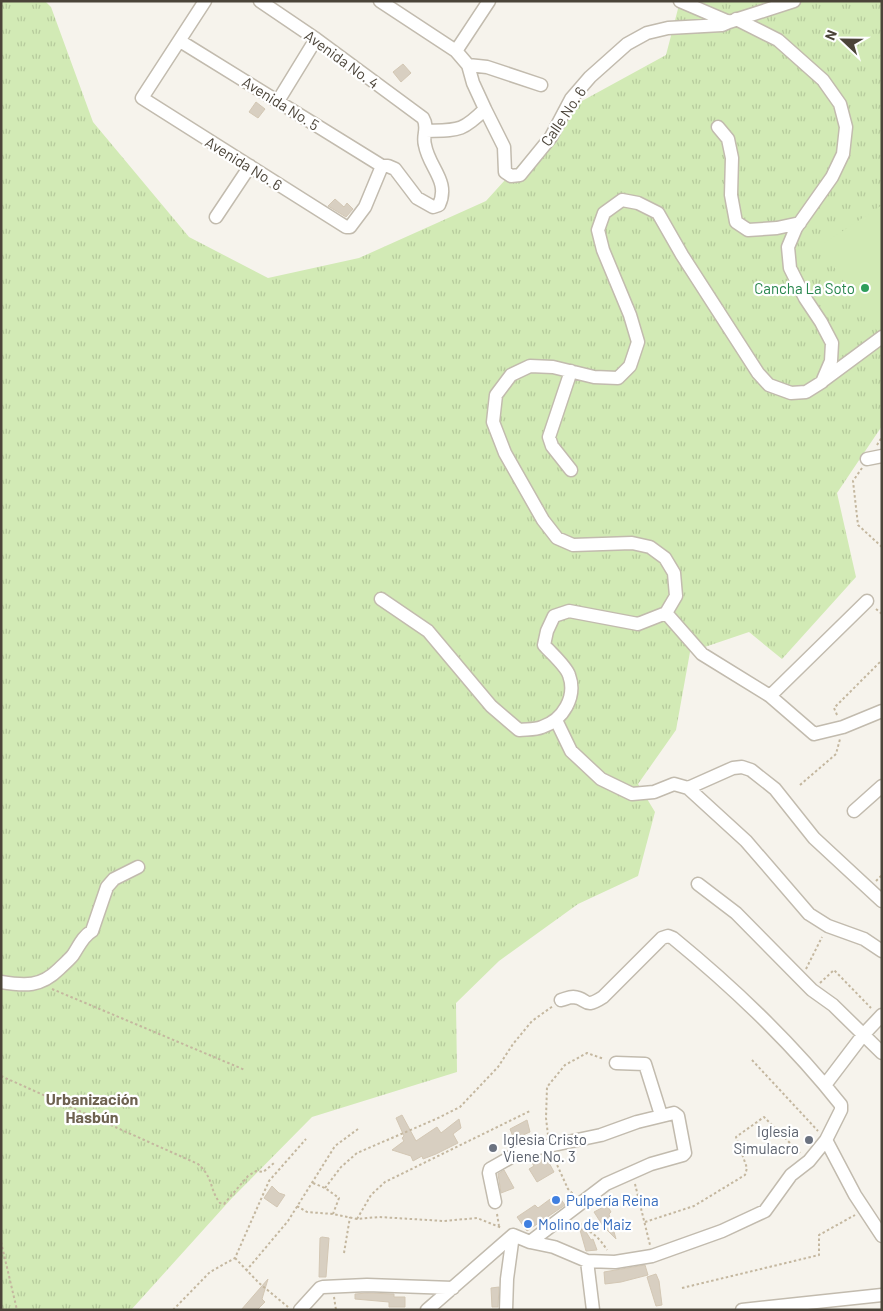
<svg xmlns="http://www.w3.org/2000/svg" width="883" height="1311" viewBox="0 0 883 1311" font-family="Barlow,sans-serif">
<defs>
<pattern id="grass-tufts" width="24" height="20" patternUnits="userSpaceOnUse" patternTransform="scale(1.25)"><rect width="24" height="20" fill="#d2eab5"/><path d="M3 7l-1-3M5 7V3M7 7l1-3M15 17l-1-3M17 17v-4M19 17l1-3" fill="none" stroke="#b6ca9c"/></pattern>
</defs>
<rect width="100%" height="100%" fill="#f6f3ec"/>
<!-- grass -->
<path fill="url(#grass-tufts)" d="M1,1H45L51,7L93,122L189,237L268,278L359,258L486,201L571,107L666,55L680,1H882V426L837,493L856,577L782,659L749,632L690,652L676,730L638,784L655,812L638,876L578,904L499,961L456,1003L457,1072L312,1117L232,1198L131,1310H1Z"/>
<!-- pitch -->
<path fill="#d2eab5" d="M882,205V330L878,332L820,246Z"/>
<!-- building -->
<path fill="#d8cfc1" stroke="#d3c7b4" d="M403,64L411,73L401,82L393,72Z
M256,102L265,109L258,118L249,112Z
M335,199L344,207L347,203L353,209L346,217L328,206Z
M402,1115L416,1141L437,1127L441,1133L459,1119L461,1128L453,1134L458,1143L436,1154L423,1159L422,1156L413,1161L411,1156L392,1150L404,1141L402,1138L404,1136L396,1118Z
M527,1120L530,1132L514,1139L510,1129Z
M539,1156L542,1162L547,1159L554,1172L537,1182L529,1169L534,1166L529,1158Z
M504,1170L514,1188L501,1193L498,1174Z
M272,1186L279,1193L285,1195L277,1207L264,1198Z
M557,1194L565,1205L527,1231L517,1217L535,1205L538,1208Z
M607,1205L611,1212L609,1214L616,1239L603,1226L594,1212Z
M580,1222L591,1240L593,1239L597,1250L586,1251L578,1223Z
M322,1237L329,1238L326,1277H319L320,1238Z
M645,1265L648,1275L621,1282L605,1284L604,1272Z
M656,1274L659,1281L662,1305L656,1306L647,1277Z
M268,1279L262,1299L265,1302L257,1310H241Z
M499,1287L498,1307H492L491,1288Z
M367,1293L394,1294V1297H405V1307H389V1302L355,1299V1294Z"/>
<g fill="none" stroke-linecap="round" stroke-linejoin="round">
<!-- minor casing -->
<g stroke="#c2bbae" stroke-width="15">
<path id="minor" d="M205,1L142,98L346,227H350L365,207L382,166H388L395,169L417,198L433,207L439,205C450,181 429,168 425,145C422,135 429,128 423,118L316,39L260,1
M380,1L456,51
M680,1L729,22L794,1
M180,41L382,166
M468,65L487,67L541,85
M278,101L316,39
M485,109L504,147L505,172L511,176L520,175L551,137L571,99L590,77L627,44L647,33L668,28L722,25L729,22
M718,127L728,139L732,158L731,195L736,222L748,230L777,228L800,223
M426,131C458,130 462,132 485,109L473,83L468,65L456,51L489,1
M216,217L250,166
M824,380L882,337
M867,459L882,456
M571,470L552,446L549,437L571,371
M381,599L428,631L491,706L519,730C526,729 535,730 542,727C563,720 577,697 569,675C566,666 551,653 544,645L547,631L554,616L569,611L638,624L666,613L676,596L674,573L665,558L650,547L632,543L573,545L557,538L543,520L505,453L493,422L496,395L511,375L530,366L553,367L594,377L618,378L630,366L638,342L630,315L603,250L598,230L604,213L622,200L638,203L658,213L682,255L758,373L769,385L791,393L806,392L822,382L831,361L832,343L821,322L805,298L790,268L788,247L796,228L832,177L843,154L846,127L840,104L823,80L778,40L736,19
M666,613L702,654L770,696L814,734L843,727L882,711
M770,696L867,601
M556,720L571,751L601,779L632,794L654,792L674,784L688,788L746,841L809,914L828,926L864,939L882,951
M688,788L733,768L742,767L751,770L775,789L814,838L882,901
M854,811L882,786
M698,884L736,913L812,990L833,1005L882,1053
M1,982C25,986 41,987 59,969C64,964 69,960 73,955C79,946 83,936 92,931L107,887L114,879L138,867
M616,1063L645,1064L661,1115
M825,1085L863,1035L882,1015
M826,1140L855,1195L882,1236
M495,1202L489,1173L490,1169L520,1152L601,1135L637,1122L674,1113L678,1116L685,1153L683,1155L651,1164L606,1184L530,1242
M513,1235L530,1242L554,1247L587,1261L615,1262L652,1256L722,1231L765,1211L791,1175L809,1161L826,1140L841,1110V1105C792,1043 734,988 673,938L668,936L662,938L603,997C583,1010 589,998 573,997C569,997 565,999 561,1000
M587,1261L593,1310
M300,1310L320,1288L323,1287L367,1285L453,1288
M427,1310L513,1235
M506,1310L507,1279L513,1235
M742,1310L882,1295"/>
</g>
<!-- path -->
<path stroke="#c4b79f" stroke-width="2" stroke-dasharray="2.5 2.5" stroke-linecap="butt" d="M877,445L882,437
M862,468L853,481L858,525L882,547
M876,609L882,614
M837,715L834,708L882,660
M800,785L836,754L840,739
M876,881L882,875
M806,969L822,937
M820,983L834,970L871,1008
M52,989L245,1070
M752,1060L818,1131
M1,1076L198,1164C214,1178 209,1189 220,1203L224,1204L248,1176L256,1171L263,1172L267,1169L274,1163
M548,1135L546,1118L547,1087L565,1065L587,1053L604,1059
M553,1156L568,1189L573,1194
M313,1183L325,1188L339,1198L333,1214
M635,1184L650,1245
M325,1188L341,1167L357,1153L436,1119L460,1107L498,1067L513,1044L532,1021L553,1006
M297,1206L307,1212L333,1214L357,1219L379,1217L444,1221L477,1218L502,1228
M497,1214L499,1226
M357,1219L371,1195L385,1182L530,1111
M574,1221L580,1229C592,1230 600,1239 607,1250
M645,1222L694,1206L745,1175L747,1168L736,1137L764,1117L800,1153
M1,1242L17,1310
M344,1253L350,1217
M235,1258L259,1283L288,1307
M246,1271L288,1221L335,1146L358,1129
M682,1288L819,1255V1235L855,1215
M334,1297L336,1310
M173,1310L210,1272L235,1258L269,1181L306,1139"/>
<!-- minor -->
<use href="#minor" stroke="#fff" stroke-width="12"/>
</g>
<!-- markers -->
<circle fill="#2e9e5b" stroke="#fff" stroke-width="2" cx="865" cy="288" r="5"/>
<g fill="#6b7280" stroke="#fff" stroke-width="2">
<circle cx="809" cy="1140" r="5"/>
<circle cx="493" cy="1148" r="5"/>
</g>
<g fill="#3f7fe0" stroke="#fff" stroke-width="2">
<circle cx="556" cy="1200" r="5"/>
<circle cx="528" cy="1224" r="5"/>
</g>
<g text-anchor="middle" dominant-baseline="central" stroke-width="4.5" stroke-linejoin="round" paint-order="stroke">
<!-- street labels -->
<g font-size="15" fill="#4b4439" stroke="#fff">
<text transform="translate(342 59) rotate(36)">Avenida No. 4</text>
<text transform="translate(281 103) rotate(32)">Avenida No. 5</text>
<text transform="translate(563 116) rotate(-56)">Calle No. 6</text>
<text transform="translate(244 163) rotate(32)">Avenida No. 6</text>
</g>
<!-- leisure labels -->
<g font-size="15" fill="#27864d" stroke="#fff" text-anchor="end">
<text x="855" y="288">Cancha La Soto</text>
</g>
<!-- worship labels -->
<g font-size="15" fill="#5b616d" stroke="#fff" text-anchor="end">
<text x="799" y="1131">Iglesia<tspan x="799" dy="17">Simulacro</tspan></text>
<text x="503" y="1139" text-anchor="start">Iglesia Cristo<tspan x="503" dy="17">Viene No. 3</tspan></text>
</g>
<!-- shop labels -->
<g font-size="15" fill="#366cbe" stroke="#fff" text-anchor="start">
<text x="566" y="1200">Pulpería Reina</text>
<text x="538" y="1224">Molino de Maiz</text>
</g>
<!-- neighbourhood labels -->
<g font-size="16" font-weight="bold" fill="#6e6250" stroke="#fff">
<text x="92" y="1098">Urbanización<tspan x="92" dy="18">Hasbún</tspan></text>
</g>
</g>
<!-- border -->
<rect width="883" height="1311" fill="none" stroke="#4b4439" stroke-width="5"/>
<!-- north arrow -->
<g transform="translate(843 40) rotate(292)" stroke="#ffffff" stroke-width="4" paint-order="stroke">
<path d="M0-4L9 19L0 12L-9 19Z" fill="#4b4439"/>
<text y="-8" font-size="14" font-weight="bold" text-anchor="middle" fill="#4b4439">N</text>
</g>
</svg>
